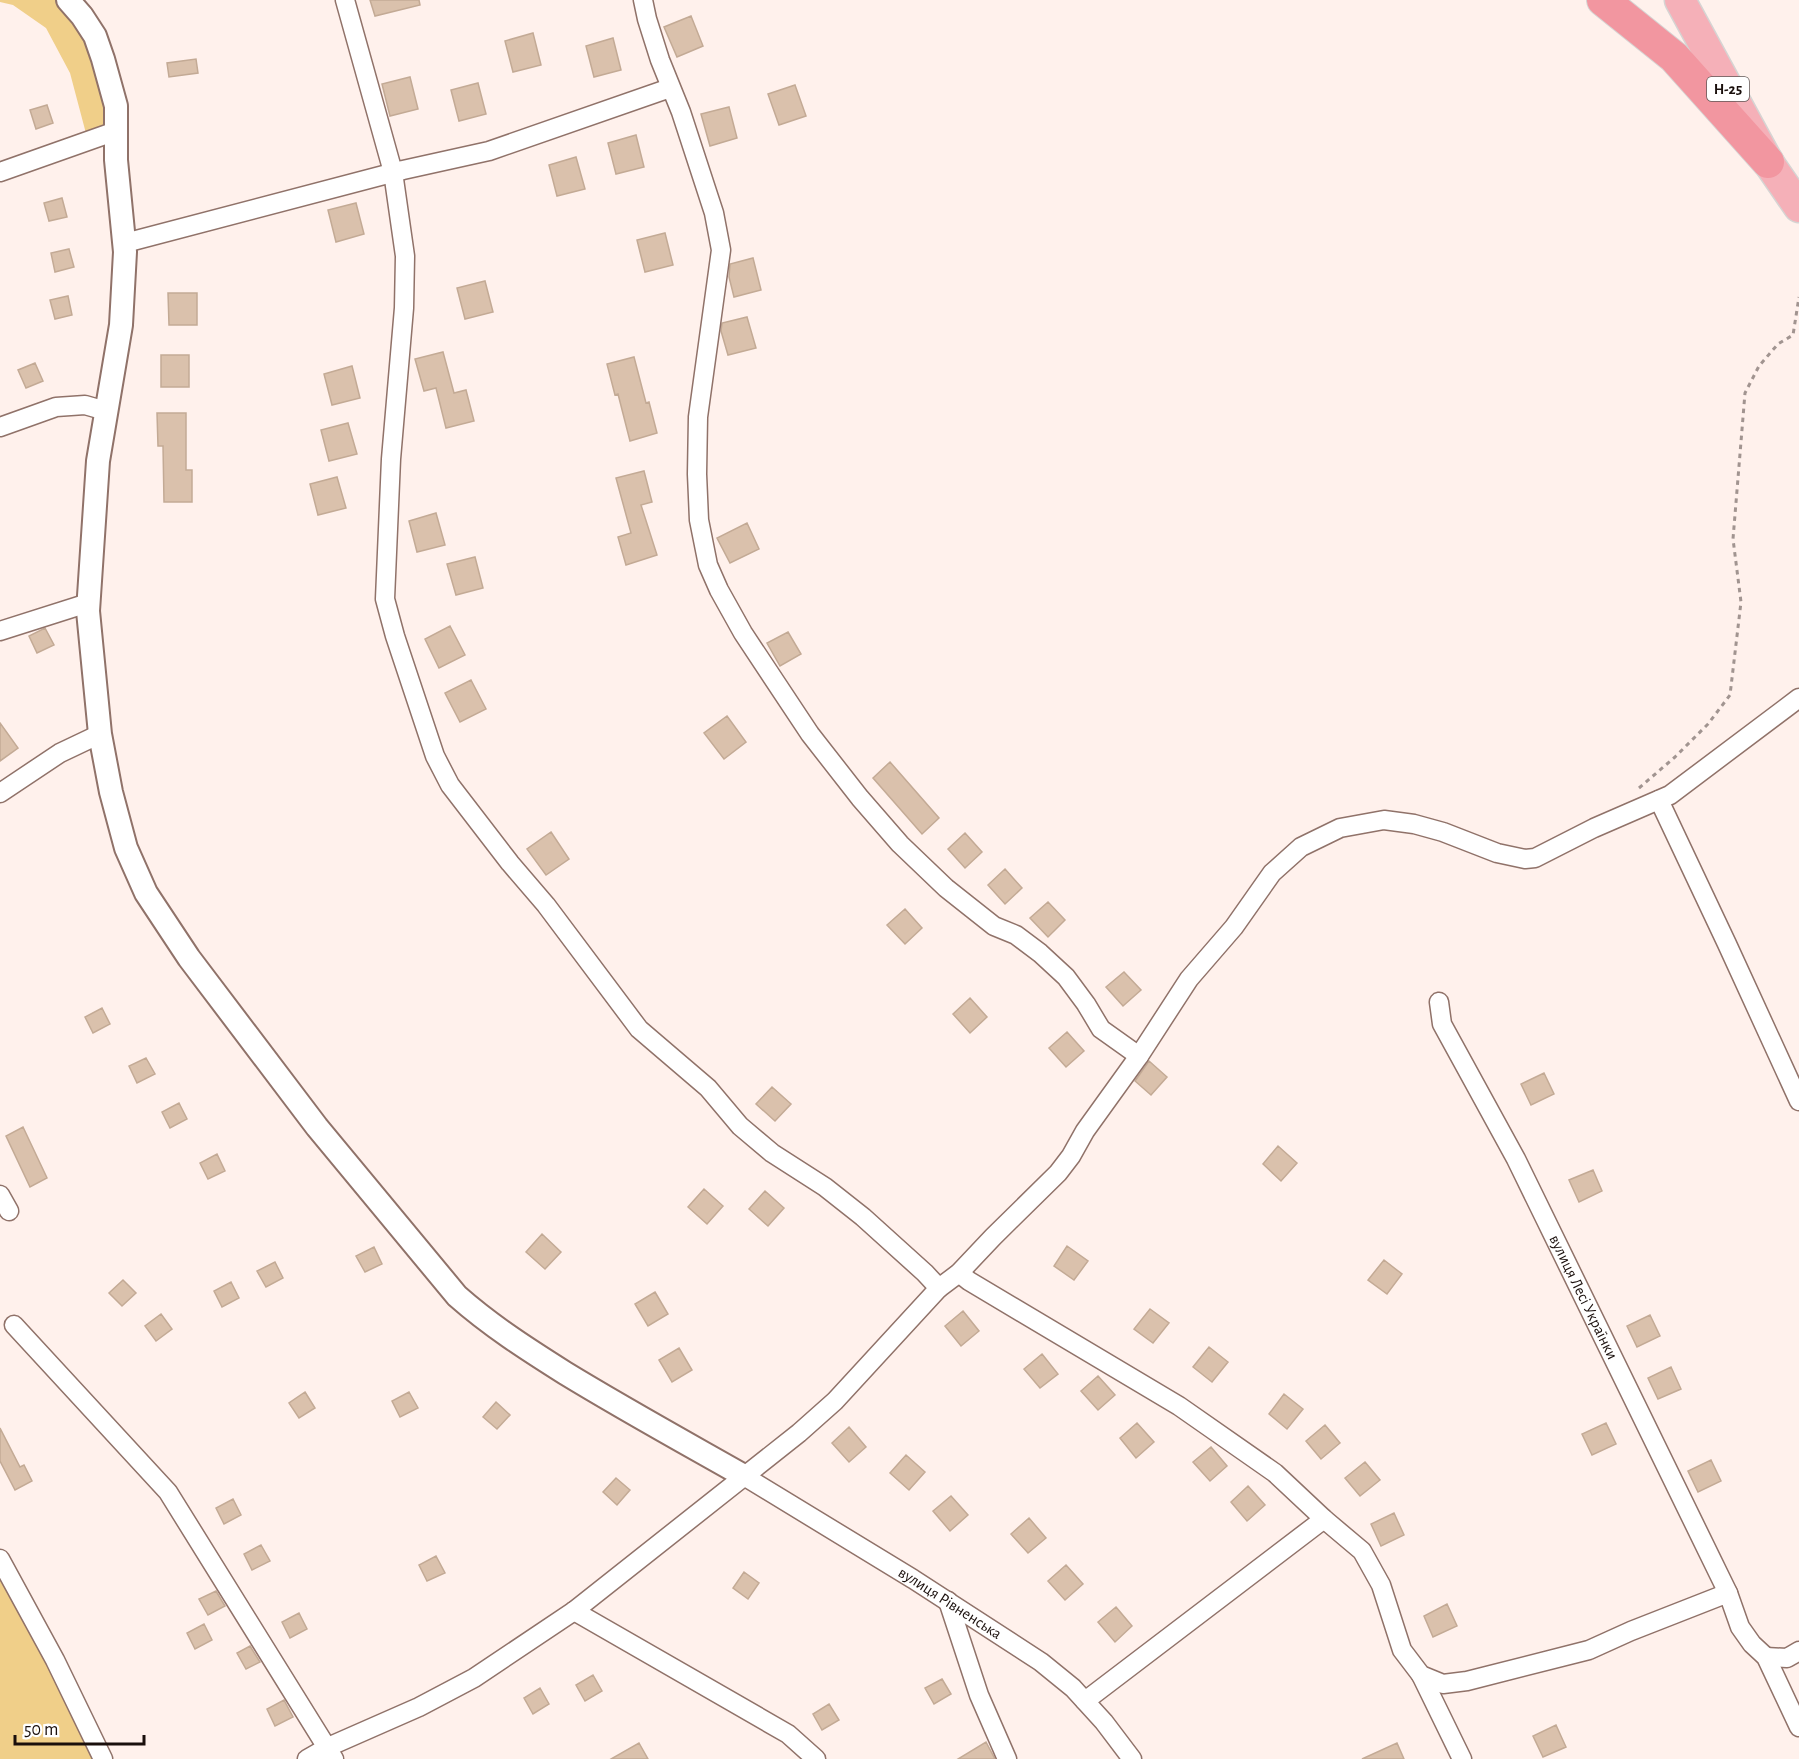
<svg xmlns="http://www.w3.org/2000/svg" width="1799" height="1759" viewBox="0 0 1799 1759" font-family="'Alegreya Sans',sans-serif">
<rect width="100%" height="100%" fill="#fff1ec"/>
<!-- green -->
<path fill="#f0cf89" d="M0,0H68L82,16L116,131L88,141L70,73L46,28L13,5L0,2Z
M0,1559L103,1759H0Z"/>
<!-- building -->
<path fill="#dac1ac" stroke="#c3aa95" stroke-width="1.5" d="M370,0H419L420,5L375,16Z
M691,16L703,46L677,57L664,27Z
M533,33L541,65L513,72L505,41Z
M613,38L621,70L594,77L586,46Z
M196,59L198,73L169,77L167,63Z
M410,77L418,109L390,116L382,84Z
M478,83L486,114L459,121L451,90Z
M795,85L806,116L779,125L768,94Z
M47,105L53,123L36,129L30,110Z
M729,107L737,138L710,146L701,114Z
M636,135L644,167L616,174L608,143Z
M576,157L585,189L557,196L549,165Z
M62,198L67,217L49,221L44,203Z
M356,203L364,234L336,242L328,210Z
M665,233L673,265L645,272L637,240Z
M69,249L74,267L55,272L51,253Z
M753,258L761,290L734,297L729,277L730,264Z
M485,281L493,312L465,319L457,288Z
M168,293H197V325H169Z
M68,296L72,315L55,319L50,300Z
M747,317L756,348L728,355L721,331L722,323Z
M443,352L454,393L466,390L474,421L446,428L436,388L424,391L415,359Z
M161,355H189V387H161Z
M634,357L646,403L649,402L657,433L630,441L618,394L615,395L607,364Z
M35,363L43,381L26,388L18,370Z
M352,366L360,398L332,405L324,374Z
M157,413H186V470H192V502H164L163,446H158Z
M348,423L357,454L329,461L321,430Z
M644,471L652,502L641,505L657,555L626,565L618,537L631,533L616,478Z
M337,477L346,508L318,515L310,484Z
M436,513L445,545L417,552L409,521Z
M747,523L759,549L730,563L717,538Z
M475,557L483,588L456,595L447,564Z
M450,626L465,655L439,668L425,639Z
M45,628L54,645L37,653L29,636Z
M788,632L801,654L780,666L767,643Z
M471,680L486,709L460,722L445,693Z
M727,716L746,742L724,759L704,733Z
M0,723L18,748L0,761Z
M890,762L939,818L922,834L873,778Z
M551,832L569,859L546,875L527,849Z
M965,833L982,852L965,868L948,849Z
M1005,869L1022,888L1005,904L988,885Z
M1048,902L1065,920L1048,937L1030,918Z
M905,909L922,928L905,944L887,925Z
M1124,972L1141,990L1123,1006L1106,987Z
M970,998L987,1017L970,1033L953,1014Z
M102,1008L110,1024L93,1033L85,1017Z
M1067,1032L1084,1051L1066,1067L1049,1048Z
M146,1058L155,1074L137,1083L129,1066Z
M1149,1061L1167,1077L1151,1095L1135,1081Z
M1544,1073L1554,1094L1531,1105L1521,1084Z
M772,1087L791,1104L775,1121L756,1104Z
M179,1103L187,1119L170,1128L162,1112Z
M23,1127L47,1178L30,1187L6,1136Z
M1278,1146L1297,1163L1281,1181L1263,1164Z
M217,1154L225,1171L208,1179L200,1163Z
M1593,1170L1602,1191L1579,1202L1569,1180Z
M704,1189L723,1206L707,1224L688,1207Z
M765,1191L784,1208L768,1226L749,1209Z
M542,1234L561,1252L545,1269L526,1252Z
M1067,1246L1088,1261L1074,1280L1054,1266Z
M374,1247L382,1264L365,1272L356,1256Z
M1384,1260L1402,1274L1387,1294L1368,1280Z
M275,1262L283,1278L266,1287L257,1271Z
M123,1280L136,1293L122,1306L109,1293Z
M231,1282L239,1298L222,1307L214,1291Z
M655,1292L668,1314L648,1326L635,1304Z
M1150,1309L1169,1323L1153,1343L1134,1329Z
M963,1311L979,1331L961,1346L945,1326Z
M161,1314L172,1329L156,1341L145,1326Z
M1650,1315L1660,1336L1637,1347L1627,1326Z
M1209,1347L1228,1362L1212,1382L1193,1367Z
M679,1348L692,1370L672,1382L659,1360Z
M1042,1354L1058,1374L1040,1388L1024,1369Z
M1671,1367L1681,1389L1658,1399L1648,1378Z
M1098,1376L1115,1395L1098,1410L1081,1391Z
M305,1392L315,1408L299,1418L289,1403Z
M409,1392L418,1408L400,1417L392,1401Z
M1284,1394L1303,1409L1287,1429L1269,1414Z
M496,1402L510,1415L497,1429L483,1417Z
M1137,1423L1154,1442L1136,1458L1120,1438Z
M1606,1423L1616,1444L1592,1455L1582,1434Z
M1325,1425L1340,1443L1321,1459L1306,1441Z
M849,1427L866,1447L849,1462L832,1443Z
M0,1428L20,1467L24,1465L32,1481L15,1490L0,1461Z
M1211,1447L1227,1466L1210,1481L1193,1462Z
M906,1455L925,1472L909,1490L890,1473Z
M1711,1460L1721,1481L1698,1492L1688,1471Z
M1365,1462L1380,1480L1360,1496L1345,1478Z
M616,1478L630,1490L617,1505L603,1492Z
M1248,1486L1265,1505L1247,1521L1231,1502Z
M951,1496L968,1515L950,1531L933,1511Z
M233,1499L241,1515L224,1524L216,1508Z
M1394,1513L1404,1535L1381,1546L1371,1524Z
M1029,1518L1046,1538L1028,1553L1011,1534Z
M261,1545L270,1561L252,1570L244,1554Z
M436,1556L445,1573L427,1581L419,1565Z
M1066,1565L1083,1584L1065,1600L1048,1581Z
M744,1572L759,1583L748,1599L733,1588Z
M216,1591L225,1606L208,1615L199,1599Z
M1447,1604L1457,1626L1433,1637L1424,1616Z
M1116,1607L1132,1626L1115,1642L1098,1622Z
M299,1613L307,1629L290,1638L282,1622Z
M204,1624L212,1640L195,1649L187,1633Z
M250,1646L260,1662L246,1669L237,1653Z
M593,1675L602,1691L585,1701L576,1685Z
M942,1679L951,1694L934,1704L925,1688Z
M540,1688L549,1704L533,1714L524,1698Z
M284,1700L293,1717L275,1726L267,1709Z
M829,1704L839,1720L822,1730L813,1714Z
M1556,1725L1566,1747L1543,1757L1533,1736Z
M986,1742L995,1759H958Z
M639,1743L648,1759H611Z
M1397,1743L1404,1759H1362Z"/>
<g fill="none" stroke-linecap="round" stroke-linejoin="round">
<!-- minor casing -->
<g stroke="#907269" stroke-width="21">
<g id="minor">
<path d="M643,0L647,19L660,60L681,112L714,213L721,250L698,417L697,474L699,520L708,565L719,590L743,633L810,734L860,798L900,844L946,888L994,926L1016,935L1040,953L1066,977L1086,1004L1101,1029L1139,1056"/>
<path d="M0,172L116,131"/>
<path d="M125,243L403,170L489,151L670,88"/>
<path d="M0,427L56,407L85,405L106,411"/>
<path d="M0,631L88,603"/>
<path d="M0,793L60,753L100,734"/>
<path d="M1659,800L1727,944L1799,1101"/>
<path id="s1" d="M1439,1002L1442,1024L1516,1159L1728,1593"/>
<path d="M0,1195L9,1211"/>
<path d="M959,1273L969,1281L1179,1406L1275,1473L1324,1519L1362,1551L1381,1585L1402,1650L1421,1675L1443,1684L1467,1681L1589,1650L1631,1631L1728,1593L1740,1627L1752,1644L1766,1657L1799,1727"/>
<path d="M939,1288L959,1273L993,1237L1058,1173L1071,1156L1085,1131L1139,1056L1189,979L1234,927L1272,873L1301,847L1340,828L1384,820L1414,824L1443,832L1497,853L1525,859L1535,858L1594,828L1670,795L1799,698"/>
<path d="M14,1325L168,1492L334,1759"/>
<path id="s2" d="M744,1476L913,1579L1041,1662L1073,1688L1104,1722L1132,1759"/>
<path d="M0,1559L55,1660L103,1759"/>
<path d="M948,1601L979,1695L1007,1759"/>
<path d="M574,1611L788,1734L816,1759"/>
<path d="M1766,1657L1787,1658L1799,1651"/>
<path d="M1421,1675L1462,1759"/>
<path d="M1085,1701L1324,1519"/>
<path d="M307,1759L328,1747L419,1707L474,1678L574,1611L799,1433L835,1401L939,1288L925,1273L863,1217L825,1187L772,1153L740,1126L708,1088L639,1029L546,905L510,863L450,785L435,756L395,636L385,599L391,459L404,308L405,256L393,172L345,0"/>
</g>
</g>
<!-- tertiary casing -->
<g stroke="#907269" stroke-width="26">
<path id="tertiary" d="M68,0L82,16L95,36L103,59L116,106V160L125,252L121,325L98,461L88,611L100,734L111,792L126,848L146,893L189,958L317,1127L457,1296C491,1326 527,1349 565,1373C624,1409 684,1442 744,1476"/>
</g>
<!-- primary casing -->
<g stroke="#d6d4d3" stroke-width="33">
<path id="primary" d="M1680,0L1768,162L1799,207"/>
</g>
<!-- trunk casing -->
<g stroke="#d6d4d3" stroke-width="34">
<path id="trunk" d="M1603,0L1674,57L1768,162"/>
</g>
<!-- path -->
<path stroke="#a19490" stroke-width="3" stroke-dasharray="4.5 4.5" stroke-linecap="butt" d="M1639,788L1675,757L1708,724L1730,695L1741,602L1733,539L1745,393L1759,366L1778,344L1793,335L1799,297"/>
<!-- minor -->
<use href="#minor" stroke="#fff" stroke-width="18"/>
<!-- tertiary -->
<use href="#tertiary" stroke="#fff" stroke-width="22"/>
<!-- primary -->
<use href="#primary" stroke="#f5b0b8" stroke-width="30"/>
<!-- trunk -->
<use href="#trunk" stroke="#f296a0" stroke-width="32"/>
</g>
<g text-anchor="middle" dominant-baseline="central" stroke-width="4.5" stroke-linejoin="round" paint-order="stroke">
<!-- shield labels -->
<rect fill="#fff" stroke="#5f5755" stroke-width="1.5" x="1707" y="77" width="42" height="24" rx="4.5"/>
<g font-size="15" font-weight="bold" fill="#1a0f0c">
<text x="1728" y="89">Н-25</text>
</g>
<!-- street labels -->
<g font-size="16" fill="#1a0f0c" stroke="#fff">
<text stroke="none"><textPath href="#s1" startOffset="330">вулиця Лесі Українки</textPath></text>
<text stroke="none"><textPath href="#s2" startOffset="242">вулиця Рівненська</textPath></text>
</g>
</g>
<!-- scale -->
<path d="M15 1735v9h129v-9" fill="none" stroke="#1a0f0c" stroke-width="3"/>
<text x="24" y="1735" font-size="18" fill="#1a0f0c" stroke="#ffffff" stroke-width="4.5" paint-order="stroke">50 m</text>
</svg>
